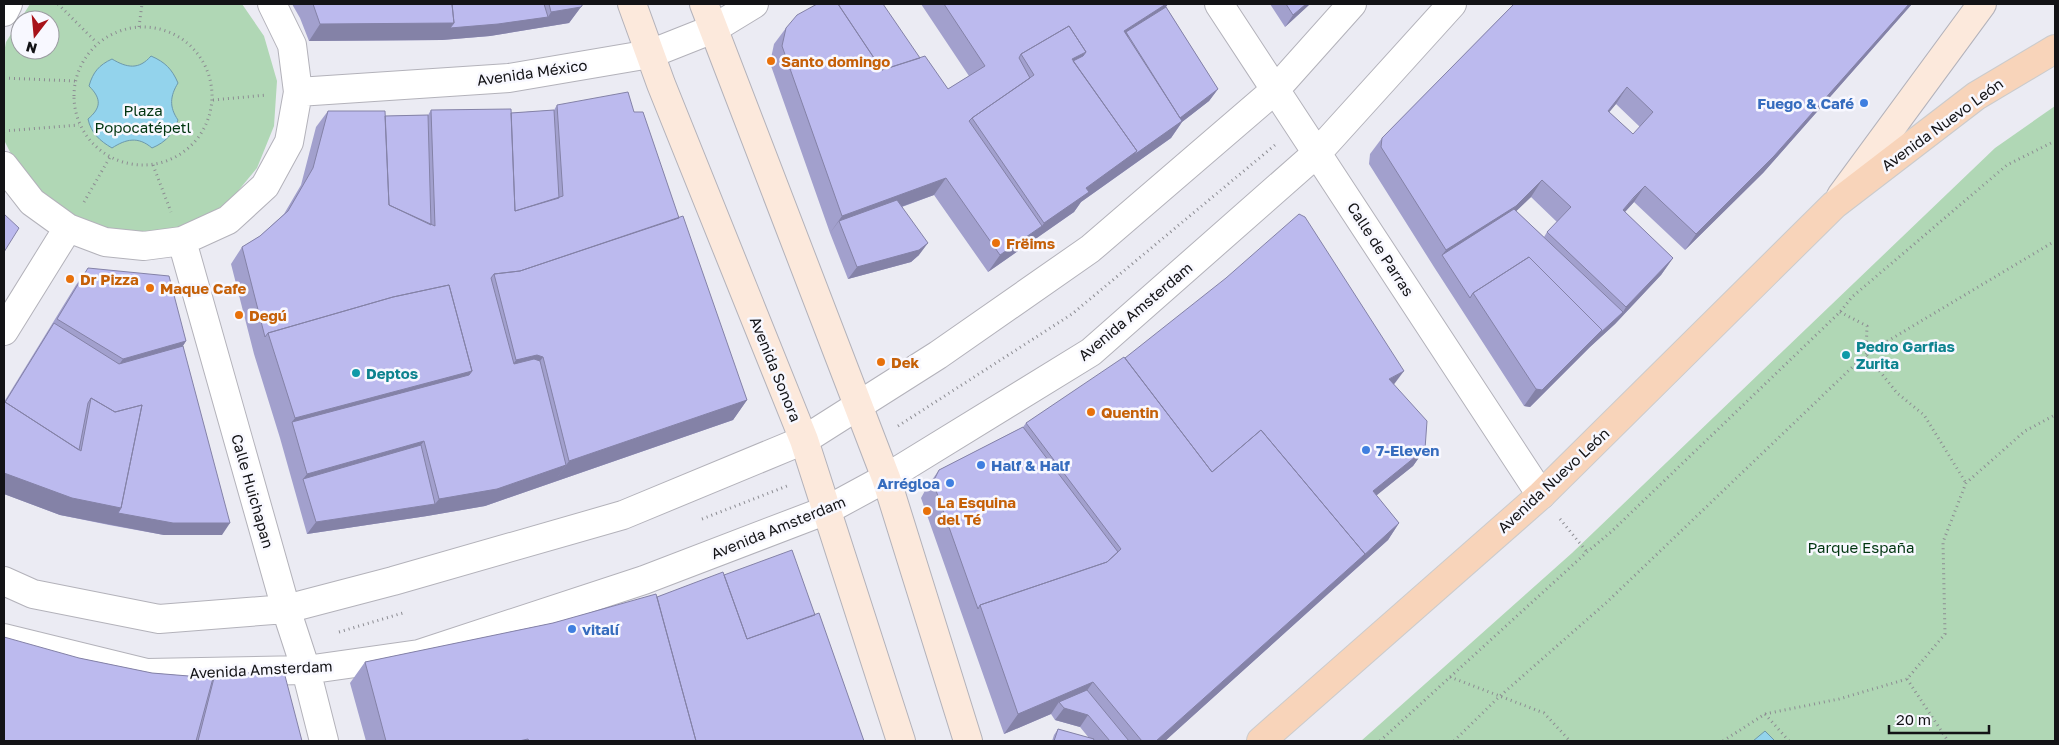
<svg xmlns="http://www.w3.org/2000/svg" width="2059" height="745" viewBox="0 0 2059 745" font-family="'Golos Text',sans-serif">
<rect width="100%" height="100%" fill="#ebebf3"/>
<!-- green -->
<path fill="#b0d7b5" d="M30,4H242L264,36L277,81L274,126L257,168L228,203L189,226L144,236L97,230L55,210L22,176L4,140V53L6,42L20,20V50H50V20H20Z
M2055,106V741H1361L1572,553L1995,148Z"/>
<!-- water -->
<path fill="#93d3ec" stroke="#6d99ac" d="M151,56C165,62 172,69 178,83C170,96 169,107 178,120C173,134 166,142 152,148C138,136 126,139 112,148C100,141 91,133 88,119C101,108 102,99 89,86C93,72 99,65 112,59C127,68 139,70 151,56Z
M1765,731L1775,741H1753Z"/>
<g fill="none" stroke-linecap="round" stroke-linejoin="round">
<!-- minor casing -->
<g stroke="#b3b2ba" stroke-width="30">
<path id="minor" d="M1219,4L1541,495
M4,12L8,4
M298,92L509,78L650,54L713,29L754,4
M4,166L32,202L68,228L105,242L144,246L182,241L228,220L265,186L289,142L298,92L292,45L272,4
M182,241L286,609L306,670L324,741
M4,331L68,228
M4,581L33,594L159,619L286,609L393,581L623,515L804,440L938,355L1090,249L1276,89L1352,4
M4,638L147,673L306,670L419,654L644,580L827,510L886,478L1091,352L1318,152L1452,4"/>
</g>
<!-- secondary casing -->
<g stroke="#b3b2ba" stroke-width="30">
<path id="secondary" d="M632,4L661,84L804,440L901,741
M704,4L886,478L968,741
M1841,196L1982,4"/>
</g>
<!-- primary casing -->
<g stroke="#cbcbcc" stroke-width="30">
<path id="primary" d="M1261,741L1541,495L1834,205L1976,96L2055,49"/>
</g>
<!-- path -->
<path stroke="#8c8c92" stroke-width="3" stroke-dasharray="1 4" stroke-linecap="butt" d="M58,4L97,43
M74 96a69 69 0 1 1 138 0a69 69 0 1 1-138 0Z
M139,27L142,4
M4,78L75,81
M213,100L267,95
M4,131L79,125
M153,165L171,212
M84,202L110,157
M1840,312L1867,326L1866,354L1897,393L1924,415L1966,483
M898,426L1072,314L1275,145
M702,519L787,486
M1560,519L1587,552
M339,632L403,613
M1450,677L1544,713L1570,741
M1907,679L1948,741
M1765,714L1839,699L1907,679L1945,634L1943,542L1966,483L2025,431L2055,415
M1380,741L1587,552L1611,532L1840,312L1852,297L2007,165L2055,141
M1454,741L1500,696L1607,602L1866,354L2055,241
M1723,741L1765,714L1789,741"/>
<!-- minor -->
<use href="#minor" stroke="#fff" stroke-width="28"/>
<!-- secondary -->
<use href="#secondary" stroke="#fce9dc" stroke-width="28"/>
<!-- primary -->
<use href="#primary" stroke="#f8d4ba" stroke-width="28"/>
</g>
<!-- wall -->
<path fill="#a2a0cd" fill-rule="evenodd" d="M292,4H583L569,23L490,36L442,40L309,41L300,18Z
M921,4H1168L1166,7L1218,89L1209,101L1182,122L1171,138L1081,202L1074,212L988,272L934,195L902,207L919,255L911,262L848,279L830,233L770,63L774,44L786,28L920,58L948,89L969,76Z
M1270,4H1310L1285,27Z
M1514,4H1912L1763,173L1685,250L1634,202L1625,212L1673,258L1661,275L1615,324L1590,347L1530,407L1524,406L1434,267L1369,164L1370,154L1382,138ZM1616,104L1640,127L1633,134L1609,112ZM1531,197L1557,222L1547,232L1544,237L1516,211Z
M557,105L634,112L679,218L747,400L733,420L485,506L427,516L307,534L280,438L254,354L231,264L242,247L260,236L284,214L301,185L316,127L328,111L385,116L428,115L431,110L511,113L554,110Z
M88,268L186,341L183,346L222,535H164L109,525L60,515L4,494V402L76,285Z
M1125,358L1394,385L1425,449L1413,466L1376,495L1399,523L1388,540L1165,741H1052L1054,735L1058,729L1089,738L1080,727L1055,720L1051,714L1004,734L921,498L927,487L939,470L1023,427L1026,423Z
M724,575L815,615L864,741H366L350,683L365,662L553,623L657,597Z
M79,658L152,673L213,678L215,674L302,741H4Z"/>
<!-- shaded-wall -->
<path fill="#8482a7" d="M1166,4H1168L1157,19L1124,40V31Z
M1306,4H1310L1285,27L1293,15Z
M1909,4H1912L1763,173L1685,250L1696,234Z
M581,7L569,23L490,36L442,40L309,41L320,24L548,17L551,12Z
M1086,52L1074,69L1072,59Z
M1627,87L1616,104L1596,128L1608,111Z
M1218,89L1209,101L1182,122L1171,138L1081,202L1074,212L988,272L1000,255L1042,226L1044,223L1086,188Z
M946,178L934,195L842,228L839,221L830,233L842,216Z
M1542,180L1531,197L1504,223L1442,255L1446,250Z
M1645,186L1634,202L1611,227L1623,210Z
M928,243L919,255L911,262L848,279L857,267Z
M1673,258L1661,275L1615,324L1590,347L1530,407L1524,406L1536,389L1623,312L1626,307Z
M186,341L175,358L111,376L123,359Z
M537,355L543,357L528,378L502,380L516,360Z
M472,371L457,392L292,422L295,418Z
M1404,371L1392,387L1389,379Z
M747,400L733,420L554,482L569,461Z
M424,441L412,457L303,479L307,474Z
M1425,449L1413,466L1361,508L1373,491Z
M566,465L554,482L485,506L427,516L307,534L316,522L435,504L439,499Z
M4,473L230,523L222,535H164L60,515L4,494Z
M1399,523L1388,540L1350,574L1362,557Z
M1365,554L1350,574L1165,741H1156Z
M1093,682L1079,702L1088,715L1080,727L1055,720L1064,708L1059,702L1051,714L1004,734L1018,714Z"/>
<!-- building -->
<path fill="#bcbaee" stroke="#8482a7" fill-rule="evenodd" d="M313,4H452L454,23L320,24Z
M452,4H544L548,17L498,24L450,28L454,23Z
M549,4H583L581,7L551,12Z
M817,4H838L882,70L925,56L948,89L985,66L944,4H1166L1124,31L1182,121L1134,155L1137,151L1073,61L1083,56L1086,52L1069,26L1021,54L1019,58L1030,78L972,118L969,121L1042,226L1000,255L946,178L842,216L782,46L786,28L797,15Z
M838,4H883L920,58L882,70Z
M1286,4H1306L1293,15Z
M1514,4H1909L1774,156L1696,234L1645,186L1634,197L1623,210L1673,258L1626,307L1547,232L1571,207L1542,180L1516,206L1446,250L1381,147L1382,138ZM1627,87L1653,112L1633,134L1608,111Z
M1166,7L1218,89L1180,118L1126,32Z
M1069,26L1086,52L1072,59L1137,151L1086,188L1089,192L1044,223L972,118L1034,75L1021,54Z
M628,92L634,112H643L679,218L520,271L494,274L491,278L514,364L534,359L540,361L566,465L497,489L439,499L424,441L307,474L292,422L469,375L472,371L449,285L393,297L268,333L265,337L242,247L260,236L288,211L313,168L328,111H385L389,205L435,226L431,110L511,109L515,211L563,196L557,105Z
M554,110L559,198L515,211L511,113Z
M428,115L431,225L389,205L385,116Z
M897,200L928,243L919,250L857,267L839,221Z
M1514,209L1623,312L1598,335L1602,330L1529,257L1473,293L1470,298L1442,255Z
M4,214L19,228L4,252Z
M1299,214L1305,217L1404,371L1389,379L1427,421L1425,449L1373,491L1399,523L1362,557L1365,554L1261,430L1212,472L1125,358L1226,278Z
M683,216L747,400L569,461L543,357L537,355L516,360L494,274L520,271Z
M1529,257L1602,330L1542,390L1536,389L1473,293Z
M88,268L169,276L186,341L123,359L57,319Z
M449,285L472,371L295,418L268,333L393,297Z
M54,323L119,364L183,346L230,523H173L118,513L121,508L142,405L115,412L91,398L88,403L79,450L5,402L4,404Z
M1124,357L1212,472L1261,430L1365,554L1156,741H1142L1093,682L1018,714L980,605L1107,562L1121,549L1026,423Z
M91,398L115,412L142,405L121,508L72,498L4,473V405L5,402L81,451Z
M1023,427L1118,552L1107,562L980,605L978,609L933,482L939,470Z
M421,445L435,504L316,522L303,479Z
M792,550L815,615L747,639L724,575Z
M723,572L747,639L819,613L864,741H696L657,597Z
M656,594L696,741H529L528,739L519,741H386L365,662L553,623Z
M4,637L79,658L152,673L213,678L196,741H4Z
M284,672L302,741H198L215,674Z
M1087,690L1129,741H1110L1088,715L1064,708L1059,702Z
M1058,729L1094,739L1093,741H1054Z"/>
<!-- markers -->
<g fill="#e8710a" stroke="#f8f8ff" stroke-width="2">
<circle cx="771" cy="61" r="5"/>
<circle cx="996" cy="243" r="5"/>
<circle cx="70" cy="279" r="5"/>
<circle cx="150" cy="288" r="5"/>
<circle cx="239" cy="315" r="5"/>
<circle cx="881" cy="362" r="5"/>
<circle cx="1091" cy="412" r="5"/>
<circle cx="927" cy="511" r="5"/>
</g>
<g fill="#3f7fe0" stroke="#f8f8ff" stroke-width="2">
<circle cx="1864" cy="103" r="5"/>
<circle cx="1366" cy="450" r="5"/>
<circle cx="981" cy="465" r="5"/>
<circle cx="950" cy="483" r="5"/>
<circle cx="572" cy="629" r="5"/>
</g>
<g fill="#0f9aa8" stroke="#f8f8ff" stroke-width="2">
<circle cx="1846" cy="355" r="5"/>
<circle cx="356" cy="373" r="5"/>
</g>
<g text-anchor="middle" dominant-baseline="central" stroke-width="5" stroke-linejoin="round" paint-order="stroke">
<!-- food labels -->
<g font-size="15" font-weight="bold" fill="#c56008" stroke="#f8f8ff" text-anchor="start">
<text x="781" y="61">Santo domingo</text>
<text x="1006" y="243">Frëims</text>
<text x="80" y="279">Dr Pizza</text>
<text x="160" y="288">Maque Cafe</text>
<text x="249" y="315">Degú</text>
<text x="891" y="362">Dek</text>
<text x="1101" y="412">Quentin</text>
<text x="937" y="502">La Esquina<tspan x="937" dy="17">del Té</tspan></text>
</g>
<!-- street labels -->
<g font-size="15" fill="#131316" stroke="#f8f8ff">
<text transform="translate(532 72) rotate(-8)">Avenida México</text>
<text transform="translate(1942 124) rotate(-36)">Avenida Nuevo León</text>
<text transform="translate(1381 249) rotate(57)">Calle de Parras</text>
<text transform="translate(1135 311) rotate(-40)">Avenida Amsterdam</text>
<text transform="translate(776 369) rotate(68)">Avenida Sonora</text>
<text transform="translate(1553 480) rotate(-43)">Avenida Nuevo León</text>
<text transform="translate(253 491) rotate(74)">Calle Huichapan</text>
<text transform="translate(778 527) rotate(-22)">Avenida Amsterdam</text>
<text transform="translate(261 669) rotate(-3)">Avenida Amsterdam</text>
</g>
<!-- shop labels -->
<g font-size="15" font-weight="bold" fill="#366cbe" stroke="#f8f8ff" text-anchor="start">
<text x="1854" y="103" text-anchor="end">Fuego &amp; Café</text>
<text x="1376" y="450">7-Eleven</text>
<text x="991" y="465">Half &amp; Half</text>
<text x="940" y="483" text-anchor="end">Arrégloa</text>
<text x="582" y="629">vitalí</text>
</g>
<!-- park labels -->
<g font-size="15" fill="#003510" stroke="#f8f8ff">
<text x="143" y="110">Plaza<tspan x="143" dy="17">Popocatépetl</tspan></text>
<text x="1861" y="547">Parque España</text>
</g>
<!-- culture labels -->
<g font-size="15" font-weight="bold" fill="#0d838f" stroke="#f8f8ff" text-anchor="start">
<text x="1856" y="346">Pedro Garfias<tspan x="1856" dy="17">Zurita</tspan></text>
<text x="366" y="373">Deptos</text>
</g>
</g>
<!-- border -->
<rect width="2059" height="745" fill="none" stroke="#131316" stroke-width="10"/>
<!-- north arrow -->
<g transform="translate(35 35) rotate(196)"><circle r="24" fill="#f8f8ff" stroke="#9c9ca2"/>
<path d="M0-4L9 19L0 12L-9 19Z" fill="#a8131a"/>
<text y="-8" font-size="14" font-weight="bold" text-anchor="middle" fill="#131316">N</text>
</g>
<!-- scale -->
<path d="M1889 725v8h100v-8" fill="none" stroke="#131316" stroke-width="2.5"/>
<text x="1896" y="725" font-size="15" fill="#131316" stroke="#f8f8ff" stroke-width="4" paint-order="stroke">20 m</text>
</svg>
